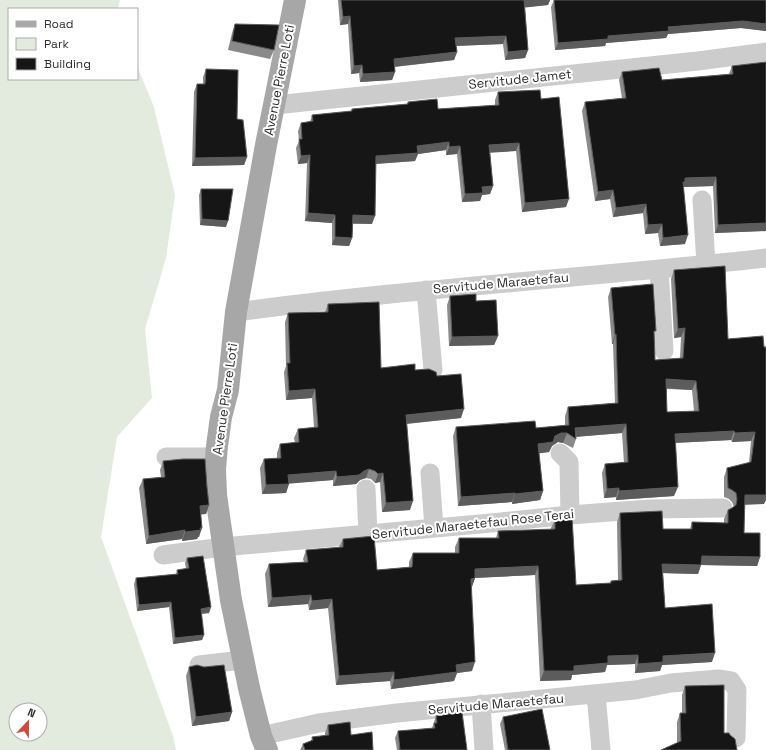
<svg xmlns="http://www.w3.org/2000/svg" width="766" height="750" viewBox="0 0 766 750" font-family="'Space Grotesk',sans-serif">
<rect width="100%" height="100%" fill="#fff"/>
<!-- green -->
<path fill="#e3ebde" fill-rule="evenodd" d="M0,0H120L118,9H9V79H137V66L154,107L175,195L166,258L145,329L152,398L117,437L101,537L173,736L176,750H0ZM16,710H40V734H16Z"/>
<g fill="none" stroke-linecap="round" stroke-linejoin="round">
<!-- minor -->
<path stroke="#ccc" stroke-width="19" d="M275,105L698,61L766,52
M702,200L706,264
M659,269L664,351
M426,290L433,370
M236,312C412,288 590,278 766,258
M560,453L569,462L570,515
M166,457H216
M430,473L434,528
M366,489L368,534
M163,555L223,547L491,523L570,515L649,509L723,508
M199,665L234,661L242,659
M596,694L601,750
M481,704L484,750
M261,736L319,723L397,713L635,690L671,683L718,679L731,681L737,690L736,738"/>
<!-- major -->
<path stroke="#a7a7a7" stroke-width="22" d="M267,750L261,736L249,688L231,600L216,495L215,469L217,446L221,417L228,390L236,312L266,145L295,0"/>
</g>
<!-- wall -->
<path fill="#8a8a8a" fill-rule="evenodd" d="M338,0H550L548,5L525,7L528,50L525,58L505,60L503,44L456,46L457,52L454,60L395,67V72L392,80L360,82L359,73L351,74L348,24L340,25Z
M554,0H766V31L741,28L668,34L666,38L606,43L605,46L555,50L551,7Z
M235,24L274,50L270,59L228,50L232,33Z
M732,66L766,231L715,233L713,186L683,187L685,244L660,246L658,233L645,234L643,213L613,217L610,199L595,201L582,111L585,102L622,98L619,80L622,72L662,80L729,74Z
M206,69L237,119L247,157L244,165L192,166L194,92L197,84H203V77Z
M498,92L541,99L566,207L522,212L516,151L490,152L493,186L490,194L482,195L480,201L462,202L457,154L446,155V150L418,154L415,161L376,164L372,224H353L352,238L349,246L332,245V223L305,221L307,163L298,164L296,148L299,141L298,131L301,123L310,122L312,115L351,111L352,109L407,104L408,102L438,109L495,105V100Z
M201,189L226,227L200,225L199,195Z
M674,270L728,339L763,336L764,504H744V533L760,557L757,566L701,565L698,574L663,573L665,608L712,662L662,665L660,671L635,673V664L607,665L605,672L572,675L571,680L540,681L535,575L475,578L471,588L472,671L457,673L454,681L391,689L390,681L336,685L328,608L309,610L308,604L268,607L265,574L269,564L304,562L303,559L306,550L339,547L343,539L377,570L409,567V562L413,553H455V547L459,538H496L498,531L551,530V528L555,519L576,585L610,583L611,581L618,580L617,522L620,513L663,529H690L692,522L724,523V519L728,510L734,507L732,502L729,499L724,497V477L727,468L749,463L751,441L732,442L731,440L675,443L674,496L616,500V497L604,498L602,473L605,464L624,463L622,433L576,437V439L573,448L563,443L558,442L552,446L549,452L539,453L543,491L540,500L512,504V502L458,506L453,436L456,427L536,428L565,425V416L568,407L615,403L613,344H612L608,297L611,288L654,336L655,360L680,358L681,337L674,338L671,279ZM667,389L692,390L694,411L667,412Z
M450,296L476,301L498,336L494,345L449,346L447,305Z
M328,304L381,368L415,370L437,376L461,418L407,424L410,510L382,512L380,482L375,483L371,479L366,478L360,480L356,484L333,486V480L289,483L286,493L262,494L260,468L264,459L277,458V453L280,444L295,443L294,438L298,429L314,428L312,398L286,400L284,372L286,366L285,322L288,313L325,312Z
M163,461L207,487L209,505L206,514H201L199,537H198L197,539L182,541V539L146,544L139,488L143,479L161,477L160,470Z
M187,558L211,607L209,613L201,614L204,635L202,640L173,644L169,607L137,611L134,584L136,578L176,574L177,570L186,569L185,563Z
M189,667L232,712L229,721L192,726L186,676Z
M685,686L724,733L677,743V722L680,713H682V695Z
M436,716L467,750H397L395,738L398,731L432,728Z
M503,717L550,750H505L500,724Z
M328,725L351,735L373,750H300L303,744L311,741L312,737L325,736V733Z"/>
<!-- shaded-wall -->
<path fill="#5c5c5c" d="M524,0H550L548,5L521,8Z
M350,16L348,24L340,25L343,17Z
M743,21L766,24V31L741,28L668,34L666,38L606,43L605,46L555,50L558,43L608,36L668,27Z
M506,36L503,44L453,46L455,38Z
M528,50L525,58L505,60L508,52Z
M457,52L454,60L391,67L394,59Z
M362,65L359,73L351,74L354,66Z
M395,72L392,80L360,82L363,74Z
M449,142L446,150L418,154L415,161L373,164L376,156L417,146Z
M519,143L516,151L486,153L489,145Z
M460,146L457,154L446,155L449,147Z
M310,155L307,163L298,164L301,156Z
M247,157L244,165L192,166L195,158Z
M716,177L713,186L683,187V182L685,178Z
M493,186L490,194L482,195L480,201L462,202L465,194L482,187Z
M613,190L610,199L595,201L598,192Z
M569,199L566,207L522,212L525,203Z
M646,204L643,213L613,217L616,208Z
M308,213L335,215L332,223L305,221Z
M353,215L375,216L372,224L350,223Z
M202,219L228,221L226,227L200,225Z
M766,223V231L715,233L718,225Z
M662,224L658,233L645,234L648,225Z
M688,235L685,244L660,246L663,238Z
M335,237L352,238L349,246L332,245Z
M685,328L681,337L674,338L678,329Z
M616,334L613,344H612L615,335Z
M498,336L494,345L449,346L452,337Z
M666,379L696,381L692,390L663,388Z
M315,389L312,398L286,400L289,391Z
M464,409L461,418L403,424L406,415Z
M626,424L622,433L572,437L575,428Z
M734,431L731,440L672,443L675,434Z
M755,432L751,441L732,442L735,433Z
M561,433H567L563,443L558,442L552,446L549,452L535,454L538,444Z
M369,469L366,478L360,480L356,484L333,486L337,477Z
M336,471L333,480L285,484L288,475Z
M383,473L380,482L375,483L378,474Z
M289,484L286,493L262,494L266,485Z
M678,487L674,496L616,500L619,491Z
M619,488L616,497L604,498L607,489Z
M543,491L540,500L512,504L515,494Z
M515,493L512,502L458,506L461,497Z
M745,495H766V500L764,504L741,505Z
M413,501L410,510L382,512L386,503Z
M209,505L206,514L197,515L200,506Z
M200,528H202L199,537H198L197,539L182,541L185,532Z
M185,530L182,539L146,544L149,536Z
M702,556L760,557L757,566L701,565L698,574L659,573L662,564Z
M538,566L535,575L472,578L475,569Z
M475,578L472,587L471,579Z
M311,595L308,604L268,607L272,598Z
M332,599L328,608L309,610L312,601Z
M171,602L169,607L137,611L139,605Z
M211,607L209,613L199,614L201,609Z
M204,635L202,640L173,644L175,638Z
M715,653L712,662L662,665L660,671L635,673L638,664L663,656Z
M638,655L635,664L607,665L605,672L572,675L571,680L540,681L544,671L574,666L608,656Z
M475,662L472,671L457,673L454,681L391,689L394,680L456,665Z
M394,672L390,681L336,685L339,676Z
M232,712L229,721L192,726L196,717Z"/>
<!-- building -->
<path fill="#161616" stroke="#5c5c5c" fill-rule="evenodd" d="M341,0H524L528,50L508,52L506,36L455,38L457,52L394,59L395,72L363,74L362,65L354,66L350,16L343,17Z
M554,0H766V24L743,21L668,27L669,31L608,36V39L558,43Z
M235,24L279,25L274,50L232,41Z
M766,62V223L718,225L716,177L685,178V182H683L688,235L663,238L662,224L648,225L646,204L616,208L613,190L598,192L585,102L626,98L622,72L659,68L662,80L733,74L732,66Z
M206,69L238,70L237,119L243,120L247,157L195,158L197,84H205Z
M540,90L541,99L559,97L569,199L525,203L519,143L489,145L493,186L482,187L483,193L465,194L460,146L449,147V142L417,146L418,153L376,156L375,216L353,215L352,238L335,237V215L308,213L310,155L301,156L299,139H302L301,123L313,121L312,115L352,111V109L408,104V102L437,99L438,109L499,105L498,92Z
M201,189H233L228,221L202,219Z
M725,266L728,339L763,336L764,347H766V495H745L744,533H760V557L702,556L701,565L662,564L665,608L712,604L715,653L663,656V662L638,664V655L608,656V663L574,666V671H544L538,566L475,569V578L471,579L475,662L456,665L457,672L394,680V672L339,676L332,599L312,601L311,595L272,598L269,564L308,562L306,550L343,547V539L374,536L377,570L412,567L413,553H459V538H499L498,531L555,529V519L572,517L576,585L611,583V581L622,580L620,513L662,511L663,529H692V522L728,523V510L732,508L736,505L737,499L736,493L732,490L728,488L727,468L751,462L755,432L735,433L734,431L675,434L678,487L619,491V488L607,489L605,464L628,462L626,424L575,428L576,439L567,433H561L555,436L553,442L538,444L543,491L515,494V493L461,497L456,427L535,421L536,428L569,425L568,407L618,403L616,334L615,335L611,288L653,284L656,331H654L655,360L683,358L685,328L678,329L674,270ZM666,379L696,381L699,411L667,412Z
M476,294V301L496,300L498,336L452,337L450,296Z
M379,302L381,368L415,364V370L429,369L436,372L437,376L461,374L464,409L406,415L413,501L386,503L383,473L378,474L375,471L369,469L364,471L359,475L337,477L336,471L288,475L289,484L266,485L264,459L281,458L280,444L299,442L298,429L318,427L315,389L289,391L287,363H290L288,313L328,312V304Z
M183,459H205L207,487L209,505L200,506L202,528H200L201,530L185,532V530L149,536L143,479L165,477L163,461Z
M203,556L211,607L201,609L204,635L175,638L171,602L139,605L136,578L178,574L177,570L189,568L187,558Z
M197,665L204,667L224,665L232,712L196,717L189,667Z
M724,685V733H729L730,735L735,739L737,750H661L681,741L680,713H686L685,686Z
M542,709L550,750H508L503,717Z
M462,712L467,750H400L398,731L435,728L434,723H437L436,716Z
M350,722L351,735L372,732L373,750H305L303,744L313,740L312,737L329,735L328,725Z"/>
<g text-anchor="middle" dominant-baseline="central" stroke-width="4" stroke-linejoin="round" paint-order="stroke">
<!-- street labels -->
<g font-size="13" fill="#2f2f2f" stroke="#fff">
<text transform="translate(520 79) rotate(-6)">Servitude Jamet</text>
<text transform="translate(279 80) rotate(-79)">Avenue Pierre Loti</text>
<text transform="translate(501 283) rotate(-5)">Servitude Maraetefau</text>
<text transform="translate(225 399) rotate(-82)">Avenue Pierre Loti</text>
<text transform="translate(473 524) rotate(-6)">Servitude Maraetefau Rose Terai</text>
<text transform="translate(496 704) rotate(-5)">Servitude Maraetefau</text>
</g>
</g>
<!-- legend -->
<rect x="8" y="8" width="130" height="72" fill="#ffffff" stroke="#acacac"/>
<rect x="16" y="21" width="20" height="6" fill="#a7a7a7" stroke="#acacac"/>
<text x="44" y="28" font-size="12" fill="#2f2f2f">Road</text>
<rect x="16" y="38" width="20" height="12" fill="#e3ebde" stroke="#acacac"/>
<text x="44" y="48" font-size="12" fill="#2f2f2f">Park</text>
<rect x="16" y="58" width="20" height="12" fill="#161616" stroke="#acacac"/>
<text x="44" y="68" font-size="12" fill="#2f2f2f">Building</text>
<!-- north arrow -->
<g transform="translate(28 722) rotate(22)"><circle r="19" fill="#ffffff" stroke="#acacac"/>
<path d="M0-3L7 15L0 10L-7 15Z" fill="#d54641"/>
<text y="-6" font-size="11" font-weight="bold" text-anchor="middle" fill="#2f2f2f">N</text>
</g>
</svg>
